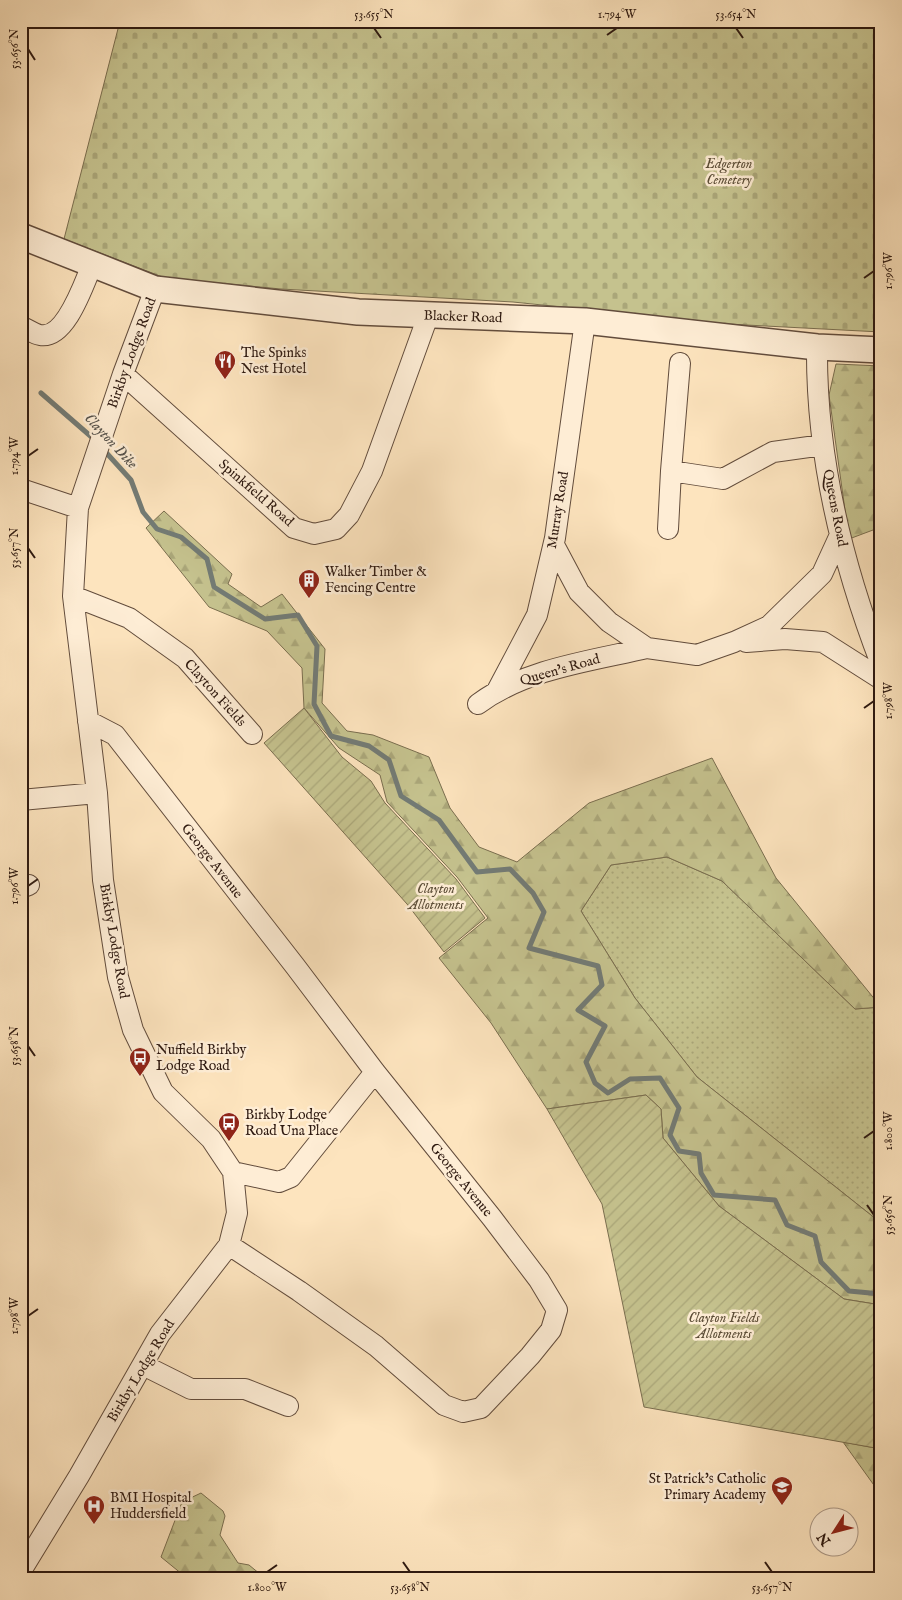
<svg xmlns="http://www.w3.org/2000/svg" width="902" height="1600" viewBox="0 0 902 1600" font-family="'IM FELL English',serif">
<defs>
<pattern id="grass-dots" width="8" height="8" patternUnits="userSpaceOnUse" patternTransform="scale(1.25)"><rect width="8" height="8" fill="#c5c28e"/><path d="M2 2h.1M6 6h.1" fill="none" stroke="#aaa679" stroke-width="1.8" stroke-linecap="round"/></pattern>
<pattern id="forest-firs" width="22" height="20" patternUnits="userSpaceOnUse" patternTransform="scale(1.25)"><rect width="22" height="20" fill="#c5c28e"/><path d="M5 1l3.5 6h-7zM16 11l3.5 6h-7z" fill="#aaa679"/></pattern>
<pattern id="cemetery-stones" width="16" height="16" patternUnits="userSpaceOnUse" patternTransform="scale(1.25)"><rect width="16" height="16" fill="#c5c28e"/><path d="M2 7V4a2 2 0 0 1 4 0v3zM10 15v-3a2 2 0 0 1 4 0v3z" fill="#aaa679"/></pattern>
<pattern id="garden-furrows" width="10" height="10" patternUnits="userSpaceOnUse" patternTransform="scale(1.25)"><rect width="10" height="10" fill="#c5c28e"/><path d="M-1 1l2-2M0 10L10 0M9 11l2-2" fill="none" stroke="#aaa679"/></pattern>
</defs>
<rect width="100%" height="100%" fill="#fde4be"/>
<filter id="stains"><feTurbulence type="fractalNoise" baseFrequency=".004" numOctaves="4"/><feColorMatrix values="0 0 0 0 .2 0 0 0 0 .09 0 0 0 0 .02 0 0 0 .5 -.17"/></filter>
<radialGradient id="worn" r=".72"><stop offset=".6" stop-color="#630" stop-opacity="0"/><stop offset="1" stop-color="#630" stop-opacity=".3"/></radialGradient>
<!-- grass -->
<path fill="url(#grass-dots)" stroke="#7a6e4f" d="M667,857L722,881L855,1009L881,1007V1223L697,1077L635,998L581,911L611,865Z"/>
<!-- forest -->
<path fill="url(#forest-firs)" stroke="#7a6e4f" d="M836,364L881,366V527L849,539L829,395Z
M164,511L232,574L228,584L261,607L282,594L325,649L322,703L347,731L373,735L429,757L450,808L479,847L517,862L589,803L712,758L776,878L881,1007L855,1009L722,881L667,857L611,865L581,911L635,998L697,1077L881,1223V1305L844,1299L719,1206L663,1138L661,1109L646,1095L547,1109L491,1023L439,958L488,918L457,877L387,802L380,775L339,748L304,708L302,668L267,631L209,607L146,528Z
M843,1442L881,1449V1495Z
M201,1493L223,1511L225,1516L220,1535L238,1563L249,1565L266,1579H188L161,1557L182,1502Z"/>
<!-- cemetery -->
<path fill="url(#cemetery-stones)" stroke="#7a6e4f" d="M120,21H881V332L727,324L513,302L281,289L165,278L64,239Z"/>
<!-- garden -->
<path fill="url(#garden-furrows)" stroke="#7a6e4f" d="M304,708L342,757L371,781L385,803L456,879L485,918L444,952L407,904L264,743Z
M646,1095L661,1109L663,1138L719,1206L844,1299L881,1305V1449L644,1407L602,1204L547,1109Z"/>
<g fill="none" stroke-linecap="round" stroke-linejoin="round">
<!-- stream -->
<path stroke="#737b75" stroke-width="5" d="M41,393L95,440
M102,448L131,480L143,512L157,529L181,537L207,559L214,587L265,619L298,615L317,646L314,704L331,736L369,746L389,760L401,796L439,820L477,872L510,869L533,893L544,912L529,948L598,966L602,985L578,1010L605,1026L586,1062L595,1083L608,1093L630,1079L660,1078L679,1108L670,1135L679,1151L699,1154L701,1173L714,1195L775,1200L787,1225L815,1236L821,1262L849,1291L881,1294"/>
<!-- minor casing -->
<g stroke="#624c3c" stroke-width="22">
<path id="minor" d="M22,327C28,329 34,334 40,335C66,340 84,283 92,265
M817,347C816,456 842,563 881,664
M680,363L671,471L723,479L773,452L823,445
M123,374L294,528L314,534L336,529L349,515L372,471L428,316
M21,489L78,508
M668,529L671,471
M554,545L579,592L609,622L647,648L697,655L734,642L769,626L822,574L839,537
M73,596L129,618L185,658L252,734
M746,642L785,639L823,642L881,679
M498,689L537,615L555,538L585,321
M478,704C525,669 590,661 647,648
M88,721L115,735L295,966L375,1072L492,1218L539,1280L557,1310L551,1330L530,1356L481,1408L463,1412L444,1405L376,1346L299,1291L229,1245
M21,800L97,793
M21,888L29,885
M233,1172L279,1182L291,1177L375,1072
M143,1365L191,1389H245L288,1406
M21,1571L79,1476L160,1334L229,1245L237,1213L233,1172L211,1139L163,1092L133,1030L118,977L103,880L97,793L73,596L78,508L123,374L155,289"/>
</g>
<!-- tertiary casing -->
<g stroke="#624c3c" stroke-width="28">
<path id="tertiary" d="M21,236L155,289L358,312L585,321L817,347L881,350"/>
</g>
<!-- minor -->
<use href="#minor" stroke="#feedd5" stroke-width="20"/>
<!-- tertiary -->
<use href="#tertiary" stroke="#feedd5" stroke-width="25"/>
</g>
<!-- ticks -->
<path fill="none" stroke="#2e1910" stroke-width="2" d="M374,28L381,38M736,28L743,38M607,35L617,28M28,49L35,60M864,278L874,271M28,456L38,449M28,548L35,558M864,708L874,701M28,886L38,879M28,1046L35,1056M864,1138L874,1131M867,1205L874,1215M28,1316L38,1309M403,1562L410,1572M765,1562L772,1572M267,1572L277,1565"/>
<!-- icons -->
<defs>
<g id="restaurant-pin" transform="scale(1.125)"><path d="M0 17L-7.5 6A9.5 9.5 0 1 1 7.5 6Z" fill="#8f2418" stroke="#feedd5"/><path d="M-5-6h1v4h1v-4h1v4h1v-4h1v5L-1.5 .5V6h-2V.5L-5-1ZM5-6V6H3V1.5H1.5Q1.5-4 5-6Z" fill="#fff"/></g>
<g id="building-pin" transform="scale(1.125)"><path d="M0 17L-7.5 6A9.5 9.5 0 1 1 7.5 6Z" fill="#8f2418" stroke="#feedd5"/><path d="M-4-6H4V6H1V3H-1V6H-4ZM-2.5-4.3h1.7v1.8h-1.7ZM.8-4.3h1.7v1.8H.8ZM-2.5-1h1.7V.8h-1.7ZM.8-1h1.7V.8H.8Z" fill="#fff"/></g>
<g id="bus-pin" transform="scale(1.125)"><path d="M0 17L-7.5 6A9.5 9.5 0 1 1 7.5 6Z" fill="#8f2418" stroke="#feedd5"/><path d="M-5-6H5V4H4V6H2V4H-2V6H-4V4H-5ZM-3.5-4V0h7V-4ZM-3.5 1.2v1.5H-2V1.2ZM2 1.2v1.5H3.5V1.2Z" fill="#fff"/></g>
<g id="school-pin" transform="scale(1.125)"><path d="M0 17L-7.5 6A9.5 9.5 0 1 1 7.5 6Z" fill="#8f2418" stroke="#feedd5"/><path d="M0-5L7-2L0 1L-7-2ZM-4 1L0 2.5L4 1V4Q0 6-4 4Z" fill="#fff"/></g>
<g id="hospital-pin" transform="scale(1.125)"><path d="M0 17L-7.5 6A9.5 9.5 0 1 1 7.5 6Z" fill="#8f2418" stroke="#feedd5"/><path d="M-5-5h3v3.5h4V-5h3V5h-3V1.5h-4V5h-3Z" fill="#fff"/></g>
</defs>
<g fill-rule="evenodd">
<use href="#restaurant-pin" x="225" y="361"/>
<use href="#building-pin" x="309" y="580"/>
<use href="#bus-pin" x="140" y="1058"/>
<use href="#bus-pin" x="229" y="1123"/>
<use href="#school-pin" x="782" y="1487"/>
<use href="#hospital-pin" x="94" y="1506"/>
</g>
<g text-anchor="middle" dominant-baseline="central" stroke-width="5" stroke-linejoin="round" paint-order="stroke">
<!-- park labels -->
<g font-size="14" font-style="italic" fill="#5b4c36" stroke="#feedd5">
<text x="729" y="164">Edgerton<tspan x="729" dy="16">Cemetery</tspan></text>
<text x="436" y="889">Clayton<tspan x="436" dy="16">Allotments</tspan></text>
<text x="724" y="1318">Clayton Fields<tspan x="724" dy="16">Allotments</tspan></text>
</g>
<!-- street labels -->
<g font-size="14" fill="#2e1910" stroke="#feedd5">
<text transform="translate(463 317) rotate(2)">Blacker Road</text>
<text transform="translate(132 353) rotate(-70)">Birkby Lodge Road</text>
<text transform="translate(256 493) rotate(41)">Spinkfield Road</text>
<text transform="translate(835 508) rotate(79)">Queens Road</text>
<text transform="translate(558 510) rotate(-81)">Murray Road</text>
<text transform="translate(560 670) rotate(-16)">Queen's Road</text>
<text transform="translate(215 693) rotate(48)">Clayton Fields</text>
<text transform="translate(212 861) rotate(52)">George Avenue</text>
<text transform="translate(114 941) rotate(80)">Birkby Lodge Road</text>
<text transform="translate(461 1180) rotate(51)">George Avenue</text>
<text transform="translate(141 1371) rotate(-59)">Birkby Lodge Road</text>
</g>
<!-- poi labels -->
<g font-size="14" fill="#2e1910" stroke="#feedd5" text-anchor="start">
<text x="241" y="353">The Spinks<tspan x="241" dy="16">Nest Hotel</tspan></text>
<text x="325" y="572">Walker Timber &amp;<tspan x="325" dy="16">Fencing Centre</tspan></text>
<text x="156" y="1050">Nuffield Birkby<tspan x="156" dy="16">Lodge Road</tspan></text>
<text x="245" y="1115">Birkby Lodge<tspan x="245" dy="16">Road Una Place</tspan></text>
<text x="766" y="1479" text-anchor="end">St Patrick's Catholic<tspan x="766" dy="16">Primary Academy</tspan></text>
<text x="110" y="1498">BMI Hospital<tspan x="110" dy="16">Huddersfield</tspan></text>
</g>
<!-- water labels -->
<g font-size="15" font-style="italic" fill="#56524b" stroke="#feedd5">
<text transform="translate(111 441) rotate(47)">Clayton Dike</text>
</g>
</g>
<!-- margin -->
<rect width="902" height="1600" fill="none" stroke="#fde4be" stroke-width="55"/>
<!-- north arrow -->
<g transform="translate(834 1532) rotate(234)"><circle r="24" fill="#feedd5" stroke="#ab9886"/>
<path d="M0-4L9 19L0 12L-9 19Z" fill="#8f2418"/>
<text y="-8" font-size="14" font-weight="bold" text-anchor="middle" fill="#2e1910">N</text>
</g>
<rect x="28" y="28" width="846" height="1544" fill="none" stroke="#2e1910" stroke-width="2"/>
<g font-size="12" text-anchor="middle" fill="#2e1910">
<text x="374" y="18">53.655°N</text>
<text x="617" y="18">1.794°W</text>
<text x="736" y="18">53.654°N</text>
<text transform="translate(14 49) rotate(-90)" y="4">53.656°N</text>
<text transform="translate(888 271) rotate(-90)" y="4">1.796°W</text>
<text transform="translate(14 456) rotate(-90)" y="4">1.794°W</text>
<text transform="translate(14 548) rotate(-90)" y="4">53.657°N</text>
<text transform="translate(888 701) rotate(-90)" y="4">1.798°W</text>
<text transform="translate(14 886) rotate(-90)" y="4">1.796°W</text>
<text transform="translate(14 1046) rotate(-90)" y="4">53.658°N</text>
<text transform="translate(888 1131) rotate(-90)" y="4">1.800°W</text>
<text transform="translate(888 1215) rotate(-90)" y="4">53.656°N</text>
<text transform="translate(14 1316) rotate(-90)" y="4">1.798°W</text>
<text x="267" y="1591">1.800°W</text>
<text x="410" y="1591">53.658°N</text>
<text x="772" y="1591">53.657°N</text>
</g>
<rect width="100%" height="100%" filter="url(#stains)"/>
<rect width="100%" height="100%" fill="url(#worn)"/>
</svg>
